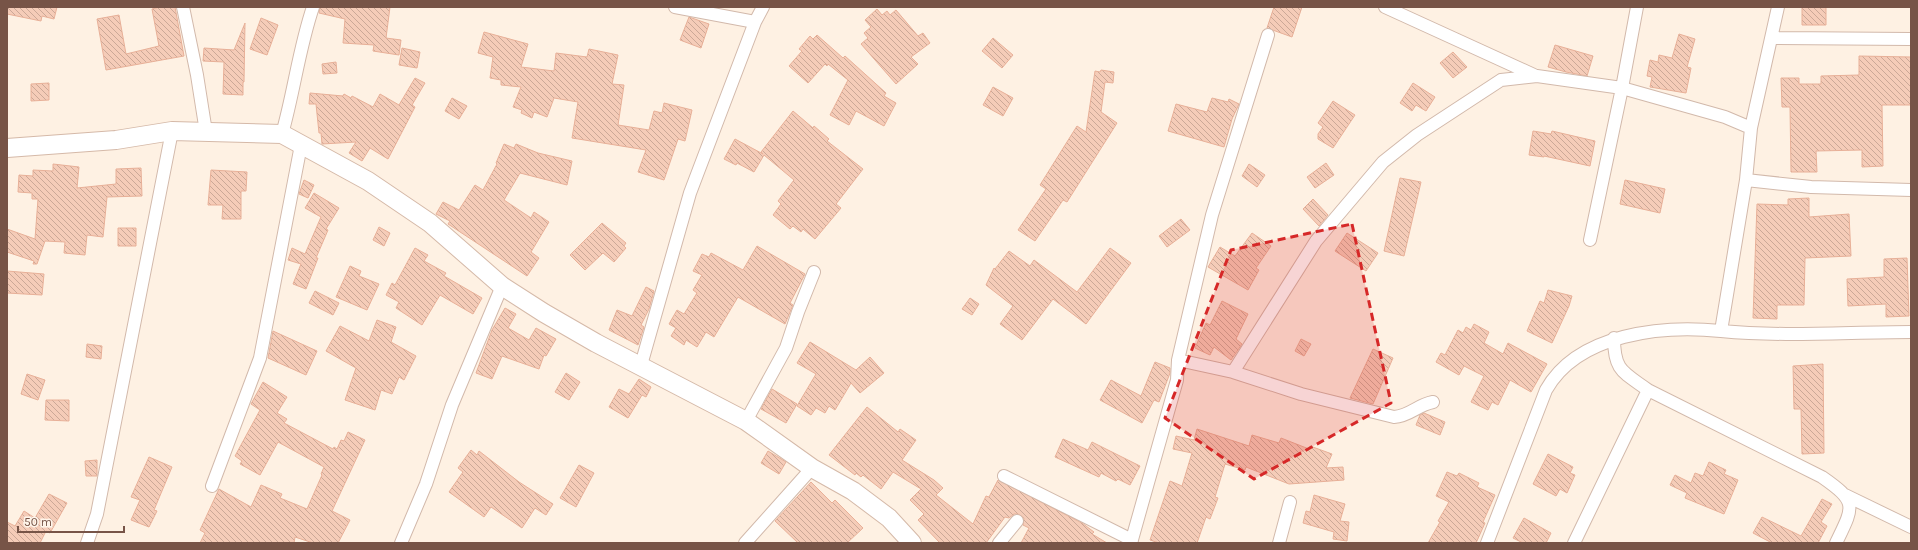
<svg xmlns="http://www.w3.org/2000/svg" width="1918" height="550" viewBox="0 0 1918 550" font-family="Karla,sans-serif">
<defs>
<pattern id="building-back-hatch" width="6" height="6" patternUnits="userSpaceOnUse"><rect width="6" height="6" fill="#f5ccb8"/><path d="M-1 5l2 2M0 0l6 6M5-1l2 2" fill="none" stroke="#cba897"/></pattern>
</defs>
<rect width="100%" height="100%" fill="#fef1e3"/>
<!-- building -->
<path fill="url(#building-back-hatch)" stroke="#e8b098" d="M7,7H57L54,19L42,16L41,21L7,14Z
M160,7H175L184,56L106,70L97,19L119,15L126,54L159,46L152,9Z
M320,7H390L386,38L401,40L399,55L373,51L374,45L343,43L345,19L319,13Z
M1274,7H1302L1292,37L1267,28Z
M1802,7H1826V25H1802Z
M877,9L882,15L887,11L890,15L896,10L918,36L923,33L930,43L911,57L918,64L896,84L861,44L868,38L864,33L871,27L865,20Z
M689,17L709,24L701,48L680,40Z
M261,18L278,25L267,55L250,49Z
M245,23L244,82H243V95L223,94L224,62L203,61L204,48L234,50Z
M484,32L528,44L521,67L554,71L556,53L587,57L589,49L618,55L612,84L624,85L618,125L649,130L654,111L662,113L664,103L692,110L685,141L678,139L664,180L638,172L646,150L572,138L578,102L554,98L547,117L534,112L532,118L521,113L522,110L513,107L521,87L501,85V80L490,78L493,57L478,53Z
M1679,34L1695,39L1687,67L1691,68L1686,93L1650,87L1652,77L1647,76L1650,60L1658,62L1659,55L1672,58Z
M817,35L843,58L845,56L886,93L884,96L896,103L884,126L856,111L849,125L830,115L848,80L828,64L827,66L825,64L808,83L789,66L802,51L799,49L810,36L813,39Z
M993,38L1013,55L1002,68L982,51Z
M1555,45L1593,56L1587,76L1566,72L1548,67Z
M402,48L420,52L417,68L399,65Z
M1453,52L1467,67L1453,78L1440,63Z
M1859,56L1911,57V105H1882L1883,166L1862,167V150L1816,151L1817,172H1791L1790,107H1782L1781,78H1799V84H1821V76L1859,75Z
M336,62L337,73L323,74L322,64Z
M1101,70L1114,72L1113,83L1105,82L1101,112L1117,123L1067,202L1063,200L1035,241L1018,230L1046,189L1040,185L1077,126L1086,132L1095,71L1100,72Z
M415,78L425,83L412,105L415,107L388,159L370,148L362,161L349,153L356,142L322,144L321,133H319L316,104H309L310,93L343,96L344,94L351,98L352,96L373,107L380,94L399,105Z
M49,83V100L31,101V84Z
M1413,83L1435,97L1426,111L1416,105L1412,111L1400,103Z
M993,87L1013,98L1003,116L983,105Z
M452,98L467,106L459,119L445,111Z
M1212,98L1228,102L1229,99L1239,104L1232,119L1224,147L1168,131L1176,104L1207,112Z
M1333,101L1355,115L1333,148L1318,139V134L1323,127L1318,123Z
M793,111L813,128L814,126L829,139L827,141L863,169L836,204L841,208L815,239L803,229L801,232L793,226L790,229L773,215L781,204L778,201L794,180L764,155L754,172L737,163L736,165L724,159L735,139L763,154L761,152Z
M1533,131L1551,134L1552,131L1595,141L1590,166L1544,156V157L1529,155Z
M504,144L514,148L516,144L538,153L572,161L567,185L520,173L504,200L531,218L534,212L549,222L531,252L539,258L527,276L448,224L450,221L436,214L443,202L459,210L475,185L483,190L497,164L496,163Z
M1326,163L1334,175L1315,188L1307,177Z
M53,164L79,167L77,188L116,184V169L141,168L142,196L107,197L103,237L87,235L85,255L64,253L65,242L45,241L37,264H33L34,261L7,252V229L35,239L38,199H32V193L18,192L19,175L33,176V170L53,171Z
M1249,164L1265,175L1257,187L1242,176Z
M211,170L247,172L246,191H241V219H222L223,205H208Z
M1400,178L1421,182L1404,256L1384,251Z
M304,180L314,185L308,198L299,194Z
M1625,180L1665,189L1660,213L1620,204Z
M314,193L339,208L326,229L328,230L316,258H318L306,289L293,284L301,264L288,260L292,248L305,254L321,217L305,208Z
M1809,198V217L1849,214L1851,256L1805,258L1804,305H1777V319L1753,318L1757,204L1788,205V199Z
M1313,199L1328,215L1319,226L1303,209Z
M1181,219L1190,230L1167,247L1159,236Z
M602,223L626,243L624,246L626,248L614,262L603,253L585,270L570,255Z
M379,227L390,233L384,246L373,240Z
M118,228H136V246H118Z
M1252,233L1271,246L1256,268L1259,270L1248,290L1208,267L1220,247L1235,256Z
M1347,233L1378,253L1366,271L1335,251Z
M757,246L805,274L790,303L793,305L785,324L738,297L714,337L706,332L697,347L686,340L684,345L671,336L676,328L669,324L677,310L684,314L697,293L693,290L702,275L693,271L702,254L709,257L711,253L743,270Z
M415,248L428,255L424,261L446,273L444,276L482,298L473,314L440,295L422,325L396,308L399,302L386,295L392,283L395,285Z
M1110,248L1131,263L1086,324L1053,299L1022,340L1000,324L1013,306L986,285L994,268L995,269L1009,251L1030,266L1034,260L1077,292Z
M1907,258L1909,316L1886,317V304L1848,306L1847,279L1884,277V259Z
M350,266L361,271L359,276L379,284L367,310L336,297Z
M7,271L44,274L42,295L7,293Z
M646,287L654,291L649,309L641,325L644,327L638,345L609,330L617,310L632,316Z
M1548,290L1572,296L1569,306L1552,343L1527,331L1540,301L1544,303Z
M315,291L339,303L333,315L309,303Z
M970,298L979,304L972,315L962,309Z
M1222,301L1248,314L1236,339L1242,344L1231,360L1214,347L1210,355L1195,348L1206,323L1210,325Z
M505,308L516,314L508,328L529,340L536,328L556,339L546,356L544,355L539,369L502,356L492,379L476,373L492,330Z
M377,320L396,327L391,342L416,356L404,380L399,377L392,394L381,390L375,410L345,400L356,368L326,351L340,326L369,341Z
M1474,324L1489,332L1484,343L1503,354L1508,343L1547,364L1531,392L1510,380L1498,405L1492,402L1488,410L1471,402L1484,376L1464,366L1459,375L1436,362L1441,353L1445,355L1458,330L1463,333L1466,327L1471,330Z
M273,331L317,351L306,375L268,358Z
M1301,339L1311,344L1304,356L1295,351Z
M810,342L856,370L870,357L884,373L860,393L851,383L835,410L829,406L825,413L816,408L811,415L797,406L816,374L797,363Z
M87,344L102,346L101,359L86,357Z
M1373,349L1393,358L1373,404L1350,398Z
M1155,362L1170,368V373L1159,402L1154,400L1142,423L1100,400L1111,380L1141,396Z
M1823,364L1824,453L1802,454L1801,409H1794L1793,366Z
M566,373L580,382L569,400L555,392Z
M27,374L45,380L38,400L21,394Z
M639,379L651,387L646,397L642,395L628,418L609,407L619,389L629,394Z
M263,382L287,397L277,413L287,419L284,423L333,449L334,447L337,449L341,440L344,441L348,432L365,440L332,511L350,520L338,543H313L295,537L294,543H200L205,533L200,530L219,489L251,507L261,485L282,494L280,498L307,509L322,475L321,474L324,467L278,442L260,475L240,464L242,461L235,456L260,410L251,404Z
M772,389L797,404L786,423L761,409Z
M46,400H69V421L45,420Z
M867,407L898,432L900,429L916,440L902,460L934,480L943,488L936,495L973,524L986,496L989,497L998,480L1082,523L1094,532L1092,534L1107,543H1021L1029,528L1023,525L1024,518L1018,514H1014L1009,518L1005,517L986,543H940L918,520L924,514L910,500L921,489L893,472L881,489L863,475L861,477L856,473L855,475L829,455Z
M1424,413L1445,422L1440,435L1416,425L1420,415Z
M1197,429L1249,446L1252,435L1279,443L1281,438L1309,449L1310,446L1332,454L1326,468L1343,467L1344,480L1289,484L1246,467L1245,470L1225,464L1215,497L1218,498L1210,519L1206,517L1197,543H1159L1150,540L1170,481L1182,486L1192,453L1173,449L1176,436L1194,440Z
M1063,439L1088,450L1092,442L1140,466L1130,485L1118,479L1116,481L1101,473L1099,477L1055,457Z
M471,450L477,455L479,451L519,482L553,504L546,515L535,508L522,528L491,507L484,517L449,492L463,472L458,468Z
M768,451L786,462L779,474L761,463Z
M1548,454L1573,467L1570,473L1575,475L1567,493L1560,489L1556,496L1533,484Z
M149,457L172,467L154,510L157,511L149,527L131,520L140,500L131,497Z
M97,460V476H86L85,461Z
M1709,462L1726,470L1724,474L1738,480L1724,514L1685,498L1687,493L1670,485L1675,475L1691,483L1695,473L1703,476Z
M579,465L594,473L576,507L560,498Z
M1447,472L1457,476L1459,473L1479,483L1477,487L1495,495L1483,522L1485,523L1476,543H1428L1440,522L1438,521L1449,502L1436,496Z
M811,482L832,503L835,500L863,528L847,543H798L775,521Z
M49,494L67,503L50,533L46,531L40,543H7V522L15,526L24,511L35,518Z
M1314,495L1345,504L1340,521L1349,522L1347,541L1333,539L1334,532L1303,523L1306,511L1310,512Z
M1822,499L1832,504L1821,522L1827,526L1818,543H1772L1753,533L1762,517L1801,536Z
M1524,518L1551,533L1546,543H1523L1513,538Z"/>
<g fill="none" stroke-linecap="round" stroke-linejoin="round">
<!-- street casing -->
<g stroke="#d2b9ab" stroke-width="14">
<path id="street" d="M183,7L197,75L206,132
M675,7L755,22
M1385,7L1534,75
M1778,7L1751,128L1746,180L1721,331C1784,337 1847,332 1911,332
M1772,38L1911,39
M282,134C294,92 299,48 313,7
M1746,180L1811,187L1911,190
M1590,240L1622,88L1725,117L1751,128
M1614,338C1614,371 1623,372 1648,390L1822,477C1858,502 1854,506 1836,543
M1178,360L1233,372L1316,241L1383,162L1417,135L1501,80L1537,76L1622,88L1637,7
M641,365L690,193L755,22L763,7
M1233,372L1301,394L1394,417C1410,416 1417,405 1433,402
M746,421L786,348L798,312L814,272
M1004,476L1132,540
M212,486L260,358L301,145
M1845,495L1911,527
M87,543L97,514L172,131
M401,543L426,484L452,405L502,286
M745,543L812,468
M999,543L1017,521
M1131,543L1177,380L1178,360L1212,215L1268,35
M1279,543L1290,502
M1487,543L1546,390C1578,333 1663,325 1721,331
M1574,543L1648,390"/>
</g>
<!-- secondary casing -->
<g stroke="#d5b9a8" stroke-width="20">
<path id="secondary" d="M7,148L116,140L172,131L282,134L368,181L430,223L502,286L544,313L596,343L746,421L812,468L853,491L889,518L912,543"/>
</g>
<!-- street -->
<use href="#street" stroke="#fff" stroke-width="12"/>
<!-- secondary -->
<use href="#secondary" stroke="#fff" stroke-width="18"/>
</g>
<!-- marked area -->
<path fill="#d62828" fill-opacity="0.2" stroke="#d62828" stroke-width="3" stroke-dasharray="8 5" stroke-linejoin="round" d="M1352,224L1391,403L1254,479L1165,418L1231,250Z"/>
<!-- border -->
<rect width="1918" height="550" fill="none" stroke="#775447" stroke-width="16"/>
<!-- scale -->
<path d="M18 526v6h106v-6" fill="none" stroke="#775447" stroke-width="2"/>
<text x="24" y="526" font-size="12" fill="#775447" stroke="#fff5ea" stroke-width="3" paint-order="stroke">50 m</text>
</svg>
